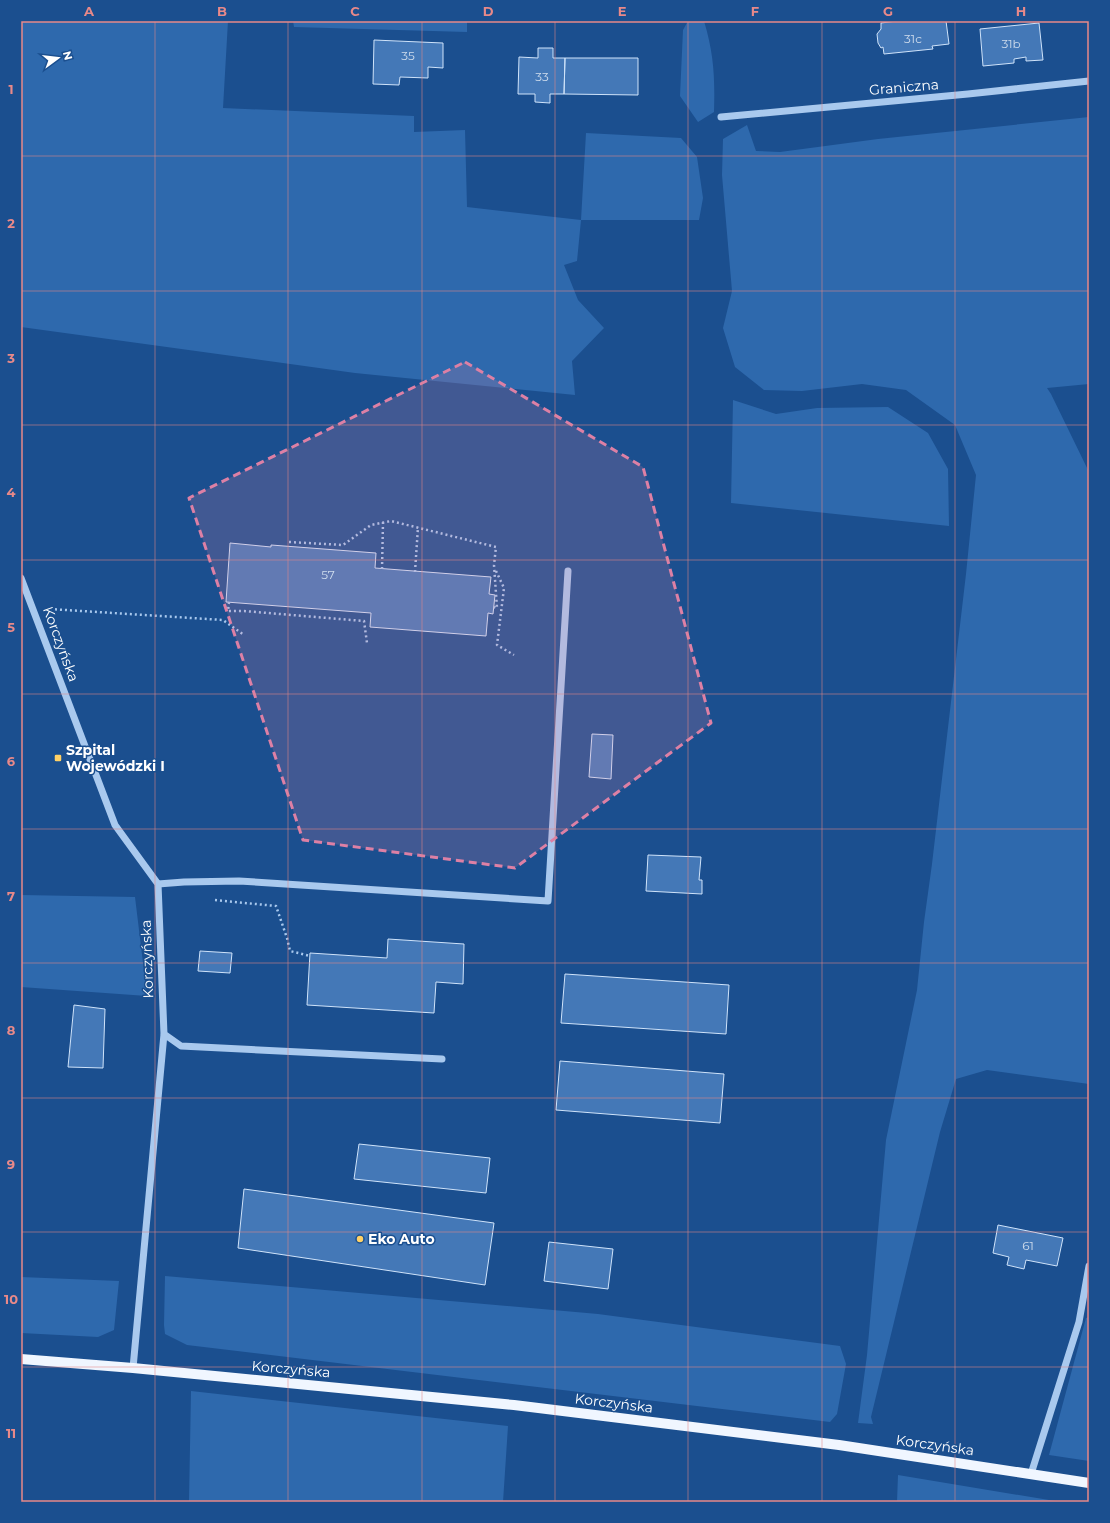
<svg xmlns="http://www.w3.org/2000/svg" width="1110" height="1523" viewBox="0 0 1110 1523" font-family="Montserrat,sans-serif">
<rect width="100%" height="100%" fill="#1b4f8f"/>
<!-- green -->
<path fill="#2e69ad" d="M21,21H228L223,108L414,116V132L465,130L467,207L581,220L586,133L681,138L697,157L703,198L699,220H581L577,261L564,265L578,300L604,328L572,361L575,395L355,373L21,327Z
M293,21H467V32L294,27Z
M688,21H704C714,54 715,78 714,112L698,122L680,96L683,30Z
M1089,117V384L1047,388L1051,394L1089,472V1084L987,1070L956,1079L940,1132L871,1417L873,1424L858,1423L867,1355L886,1140L917,990L924,922L932,864L966,574L976,475L955,425L906,390L862,384L802,391L764,390L735,367L723,328L732,291L722,175L723,139L747,125L756,151L780,152L878,139Z
M733,400L776,414L817,408L888,407L928,433L948,469L949,526L731,503Z
M21,895L135,897L147,996L21,987Z
M165,1276L598,1314L840,1346L846,1364L837,1414L830,1422L187,1345L165,1334L164,1325Z
M21,1277L119,1281L114,1330L98,1337L21,1333Z
M1089,1317V1461L1049,1455L1086,1318Z
M191,1391L508,1426L503,1502H189Z
M898,1475L1061,1502H897Z"/>
<!-- building -->
<path fill="#4478b7" stroke="#cfe3fa" d="M897,21H946L949,44L932,46L933,49L884,54L883,47L881,48L878,43L877,34L881,29V23Z
M1039,23L1043,60L1026,61V57L1014,59V63L983,66L980,29Z
M374,40L443,43V68L428,67V78L400,77L399,85L373,84Z
M538,48H553V58H565L564,94H550V103L535,102V94H518L519,57L538,58Z
M565,58H638V95L564,94Z
M230,543L271,547V545L376,553L375,568L491,577L489,594L495,595L493,614L488,613L486,636L370,627L371,613L226,602Z
M592,734L613,735L611,779L589,777Z
M648,855L701,857L699,880H702V894L646,891Z
M388,939L464,944L463,984L436,982L434,1013L307,1005L310,953L387,958Z
M200,951L232,953L230,973L198,971Z
M565,974L729,985L726,1034L561,1023Z
M74,1005L105,1009L103,1068L68,1067Z
M560,1061L724,1074L720,1123L556,1110Z
M359,1144L490,1158L486,1193L354,1179Z
M244,1189L494,1223L485,1285L238,1248Z
M998,1225L1063,1238L1057,1266L1026,1260L1024,1269L1007,1265L1009,1257L993,1253Z
M549,1242L613,1249L608,1289L544,1281Z"/>
<g fill="none" stroke-linecap="round" stroke-linejoin="round">
<!-- path -->
<path stroke="#a9c9ee" stroke-width="2.5" stroke-dasharray="2 3" stroke-linecap="butt" d="M289,542L343,545L371,525L391,521L496,547L494,565L497,608L494,607
M382,569L383,522
M496,571L504,588L497,645L514,655
M415,572L418,527
M229,602L228,611H244L364,621L367,643
M50,609L223,620L244,635
M215,900L276,906L287,938L290,951L310,956"/>
<!-- minor -->
<path stroke="#a9c9ee" stroke-width="7" d="M721,117L968,94L1089,81
M21,578L115,825L158,884L164,1034L133,1368
M158,884L184,882L239,881L548,901L568,571
M164,1034L181,1046L442,1059
M1031,1474L1079,1322L1089,1266"/>
<!-- major -->
<path stroke="#f0f6ff" stroke-width="10" d="M21,1359L133,1368L514,1405L839,1445L1089,1483"/>
</g>
<!-- marked area -->
<path fill="#dd80a5" fill-opacity="0.2" stroke="#dd80a5" stroke-width="3" stroke-dasharray="8 5" stroke-linejoin="round" d="M465,362L643,467L711,723L515,868L303,840L189,498Z"/>
<!-- grid -->
<path fill="none" stroke="#e88989" stroke-width="1" stroke-opacity="0.55" d="M155,21V1502M288,21V1502M422,21V1502M555,21V1502M688,21V1502M822,21V1502M955,21V1502M21,156H1089M21,291H1089M21,425H1089M21,560H1089M21,694H1089M21,829H1089M21,963H1089M21,1098H1089M21,1232H1089M21,1367H1089"/>
<!-- markers -->
<g fill="#ffd166" stroke="#1b4f8f" stroke-width="1.5">
<rect x="54" y="754" width="8" height="8" rx="2"/>
<circle cx="360" cy="1239" r="4"/>
</g>
<g text-anchor="middle" dominant-baseline="central" stroke-width="3" stroke-linejoin="round" paint-order="stroke">
<!-- number labels -->
<g font-size="12" fill="#d0dded">
<text x="913" y="38">31c</text>
<text x="1011" y="43">31b</text>
<text x="408" y="55">35</text>
<text x="542" y="76">33</text>
<text x="328" y="574">57</text>
<text x="1028" y="1245">61</text>
</g>
<!-- street labels -->
<g font-size="14" fill="#fff" stroke="#1b4f8f">
<text transform="translate(904 87) rotate(-5)">Graniczna</text>
<text transform="translate(61 644) rotate(70)">Korczyńska</text>
<text transform="translate(147 959) rotate(-92)">Korczyńska</text>
<text transform="translate(291 1369) rotate(5)">Korczyńska</text>
<text transform="translate(614 1403) rotate(7)">Korczyńska</text>
<text transform="translate(935 1445) rotate(8)">Korczyńska</text>
</g>
<!-- poi labels -->
<g font-size="14" font-weight="bold" fill="#fff" stroke="#1b4f8f" text-anchor="start">
<text x="66" y="750">Szpital<tspan x="66" dy="16">Wojewódzki I</tspan></text>
<text x="368" y="1239">Eko Auto</text>
</g>
</g>
<!-- border -->
<rect width="1110" height="1523" fill="none" stroke="#1b4f8f" stroke-width="44"/>
<!-- north arrow -->
<g transform="translate(58 58) rotate(75)" stroke="#1b4f8f" stroke-width="3" paint-order="stroke">
<path d="M0-3L7 15L0 10L-7 15Z" fill="#ffffff"/>
<text y="-6" font-size="11" font-weight="bold" text-anchor="middle" fill="#ffffff">N</text>
</g>
<rect x="22" y="22" width="1066" height="1479" fill="none" stroke="#e88989" stroke-width="1.5"/>
<g font-size="13" text-anchor="middle" font-weight="bold" fill="#e88989">
<text x="89" y="16">A</text>
<text x="222" y="16">B</text>
<text x="355" y="16">C</text>
<text x="488" y="16">D</text>
<text x="622" y="16">E</text>
<text x="755" y="16">F</text>
<text x="888" y="16">G</text>
<text x="1021" y="16">H</text>
<text x="11" y="94">1</text>
<text x="11" y="228">2</text>
<text x="11" y="363">3</text>
<text x="11" y="497">4</text>
<text x="11" y="632">5</text>
<text x="11" y="766">6</text>
<text x="11" y="901">7</text>
<text x="11" y="1035">8</text>
<text x="11" y="1169">9</text>
<text x="11" y="1304">10</text>
<text x="11" y="1438">11</text>
</g>
</svg>
